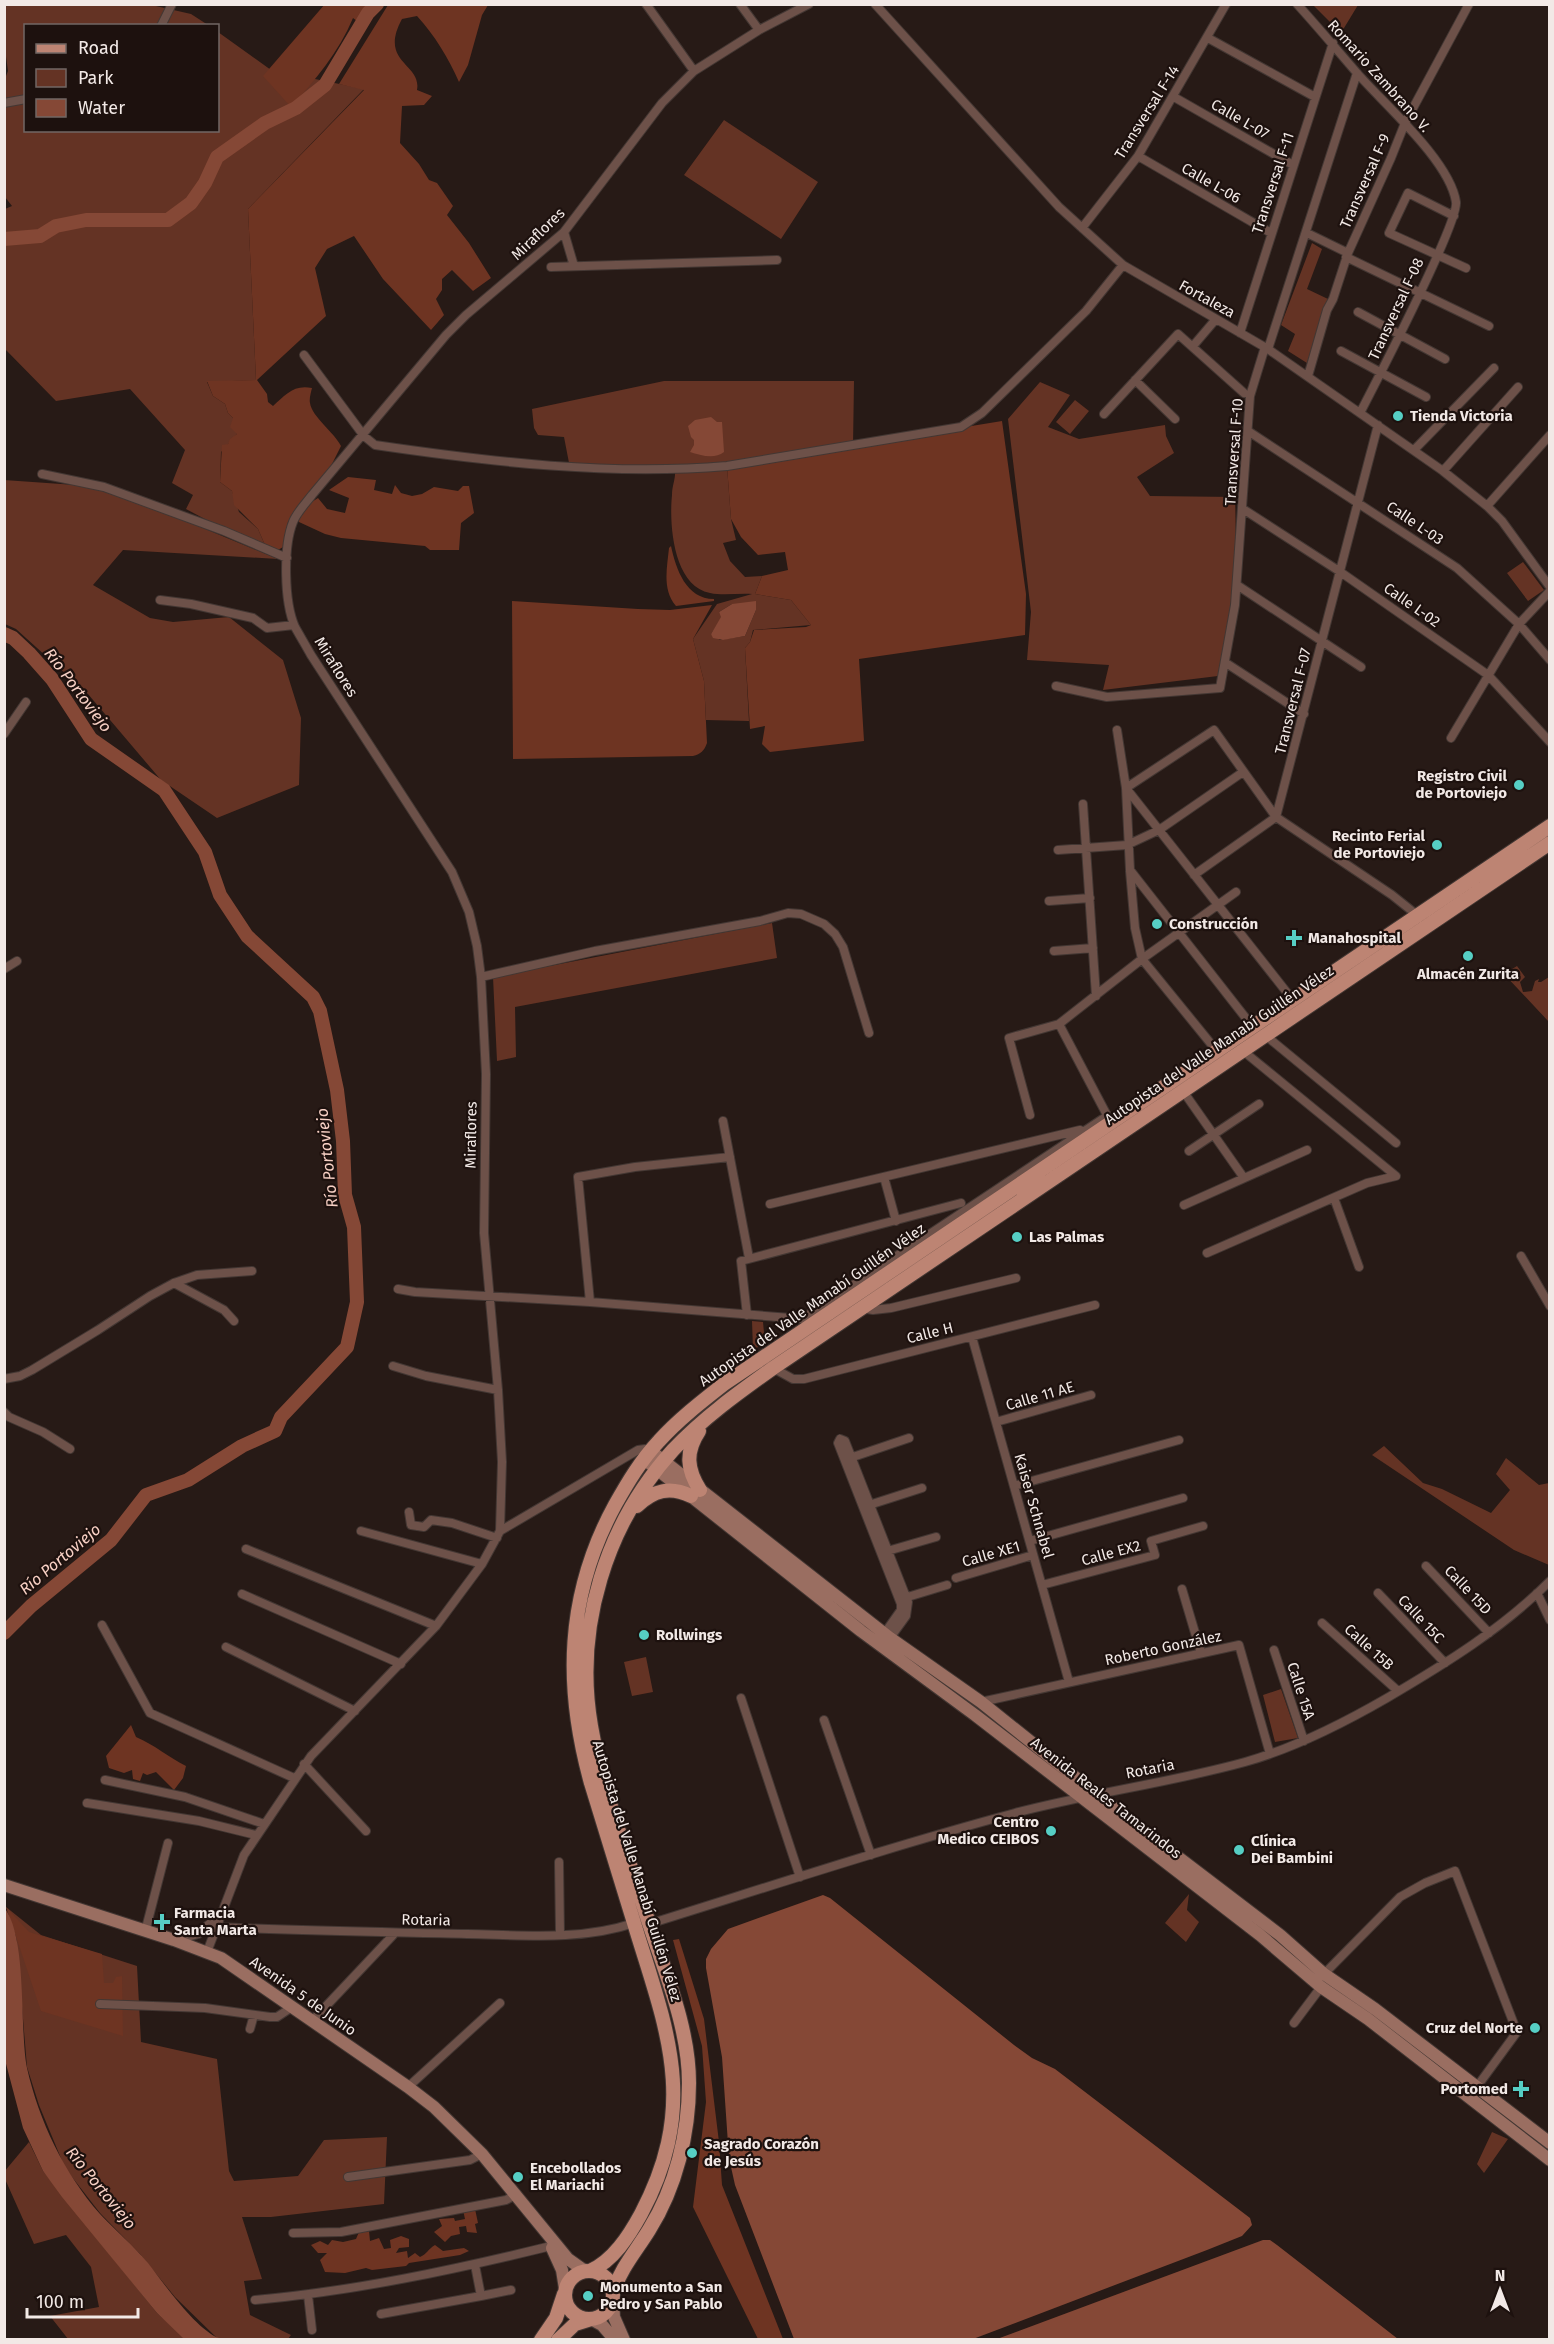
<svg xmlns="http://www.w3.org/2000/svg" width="1554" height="2344" viewBox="0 0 1554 2344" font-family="'Fira Sans',sans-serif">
<rect width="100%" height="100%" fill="#271a16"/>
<!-- green -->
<path fill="#643324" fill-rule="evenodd" d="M147,4L191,14L208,25L26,26V130H218V32L271,70L364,89L248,209L256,380L207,382L213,396L225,404L228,413L233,418L237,434L221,452L220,482L232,491L239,512L258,529L265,545L216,525L186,509L193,495L172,483L185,450L130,389L56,401L5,349V209L12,206L5,197L4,81L8,71L4,42L5,5Z
M1313,5H1358L1341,33Z
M724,120L818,182L781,239L684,175Z
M1312,243L1322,249L1307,289L1328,299L1307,363L1288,351L1295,334L1281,325Z
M664,381H854L853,446L727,466L731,519L736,540L723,543L730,561L745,577L762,576L755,594L791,600L811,625L753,630L750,642L745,648L749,721L706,720L704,681L693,639L717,604L752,594C738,593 723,596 710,593C673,586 669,524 672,495C672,485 676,479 675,468H570L564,437L538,435L534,428L532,409ZM732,604L756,610L745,636L720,640L711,634L722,617L719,612Z
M1040,382L1070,395L1048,427L1079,439L1165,425L1166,436L1174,453L1137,477L1150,496L1235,497C1237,557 1235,618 1218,676L1103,690L1109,665L1027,660L1031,612L1008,419Z
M1075,400L1089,411L1070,434L1056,422Z
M4,480L104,487L278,559L123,550L93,585L150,618L173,622L229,617L283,660L301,718L299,785L217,818L161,780L88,694L16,629L5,624Z
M1523,562L1544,590L1528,601L1507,573Z
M772,923L777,958L515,1007L516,1057L497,1061L493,977Z
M1517,966L1525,977L1520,982L1523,992L1532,991L1535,981L1539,979L1538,982H1541L1549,977V1022L1504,974Z
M752,1321L763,1322L765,1343L753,1350Z
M1384,1446L1423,1483L1442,1489L1491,1513L1510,1490L1496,1474L1506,1458L1539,1485L1549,1483V1565L1514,1550L1372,1455Z
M646,1657L653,1692L632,1696L624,1662Z
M1281,1689L1298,1738L1275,1742L1263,1695Z
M1189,1894L1187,1910L1199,1922L1186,1942L1165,1923Z
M6,1907L41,1935L137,1966L141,2042L217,2059L229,2171L234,2181L298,2176L324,2140L387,2137L384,2204L271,2217H242L262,2279L244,2281L250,2315L291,2335L288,2339L217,2338L175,2297L140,2254L100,2213L65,2168L39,2105L27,2067L16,1934Z
M1492,2132L1508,2139L1484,2173L1477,2164Z
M29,2142L43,2171L157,2313L186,2339H68L50,2316L99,2307L91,2267L66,2235L34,2244L5,2179L4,2172Z"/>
<!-- forest -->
<path fill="#6e3422" d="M325,4L367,5L357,21L353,18C339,52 315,80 291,107L263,76Z
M388,5H488L482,15L468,65L459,82C448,57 435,36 417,16L402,19C378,63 422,63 417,90L432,96L424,105L402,106L400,143L419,164L429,180L437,183L453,206L447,215L469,243L491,278L473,291L452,270L442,279V290L436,299L444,315L431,330L383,279L354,236L327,249L315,268L326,316L257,380L267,394L268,402L273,406C285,395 294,384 312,388C311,392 309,399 310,403C312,417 334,432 341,446L331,466L288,522L283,547L278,550L265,545L258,529L234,505L232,491L220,482L222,445L228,444L230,439L237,434L230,427L233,418L228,413L225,404L213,396L207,381L256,380L248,209L364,90L339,84Z
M1002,421L1026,594L1025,635L859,659L864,741L770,752L762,744L765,726L750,729L745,648L750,642L754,630L806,627L811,625L791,600L755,594L762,576L788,570L785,552L758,555L741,537L731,519L727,466Z
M348,477L376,480L374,490L392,494L395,485L401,493L412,496L422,494L434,487L458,491L463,486H469L474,513L461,523L459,550H430L425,546L341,538L325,534L299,522L298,517L310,503L318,498L327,509L345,513L349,498L329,490Z
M671,546C676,569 686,599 714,599V601L676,606C662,590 667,568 669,548Z
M512,601L638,609L670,610L712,605L693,639L704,681L707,743C704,751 701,754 693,756L513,759Z
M131,1725L136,1737C155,1745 168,1757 186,1766L183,1778L174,1790L156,1772L147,1775L143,1773L140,1781L133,1779L132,1770L124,1773L109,1768L106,1756Z
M6,1907L29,1932L102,1954L104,1983H113L116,1977L122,1976L123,2036L41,2011Z
M679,1939L704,2019L719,2142L722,2185L783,2339H758L693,2207L706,2102L702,2046L673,1940Z
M475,2209L478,2223L475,2224L477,2233L467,2232L466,2226L459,2227L460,2234L451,2236L445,2242L434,2232L442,2226L439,2219L454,2218L455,2221L465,2219L463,2210Z
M369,2231L370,2241L379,2238L384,2249L391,2248L390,2240L401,2236L409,2239V2247L399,2248L396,2253L407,2251L408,2258L415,2253L420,2257C427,2254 428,2249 435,2245L443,2251L464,2248L469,2251L460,2255L409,2263L406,2266L372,2270L366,2268L345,2273L325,2272L320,2260L327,2253H318L311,2245L320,2241L328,2245L332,2240L343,2242L356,2239L359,2232Z"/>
<!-- water -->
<path fill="#854836" d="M711,417L717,422H722L724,452C714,460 700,455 690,452L694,445V440L691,437L688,426L695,420Z
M756,601V610L745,636L723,640L713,638L711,634L721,617L719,612L732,604Z
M823,1895L830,1898L1014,2045L1032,2058L1055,2069L1250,2218L1252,2225L1242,2236L1207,2250L973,2339H794L735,2185L729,2158L722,2057L706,1968V1959L711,1949L728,1929Z
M4,1907C28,1938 19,2027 27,2068C39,2121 64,2173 100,2214C116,2231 133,2245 148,2263C165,2285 192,2324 216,2337C222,2340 235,2339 243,2339L183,2338L157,2313L62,2197L43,2171L23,2128L5,2060Z
M1263,2240H1270L1277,2245L1398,2339H997Z"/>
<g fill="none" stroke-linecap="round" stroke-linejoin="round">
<!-- river -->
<path stroke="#854836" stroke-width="14" d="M4,239L40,236L56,226L86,220H168L191,203L205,183L217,157L265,123L296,108L325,85L368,13L377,4
M4,634L13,638L29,653L52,679L91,739L164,790L205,852L220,895L247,936L313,997L320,1011L337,1090L343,1141L345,1195L354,1227L357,1302L347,1347L281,1417L275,1431L242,1446L188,1480L146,1495L111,1540L31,1606L4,1633"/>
<!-- street casing -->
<g stroke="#433733" stroke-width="10">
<path id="street" d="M646,4L694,71
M740,4L759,30
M875,4L1059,207L1123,265L1268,349L1443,471L1487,506L1502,521L1550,587
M1297,4C1318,27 1337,50 1357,73C1384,104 1450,161 1456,202C1459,222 1375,384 1360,413
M161,26L172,4
M1208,38L1315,97
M1174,97L1293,165
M4,103L26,99
M1138,156L1271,233
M1454,216L1408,193L1389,233L1466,268
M1082,228L1138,156L1226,4
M564,232L574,266
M1307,233L1348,253
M1346,257L1489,326
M551,267L777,260
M1358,312L1445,359
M1240,333L1333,43
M1193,346L1216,319
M1341,351L1426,397
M304,355L364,436L375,445C491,462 610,476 727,466L961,427L982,413L1086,311L1123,265
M1308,376L1327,310L1333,299L1348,253L1391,158L1405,123L1469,4
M1135,380L1175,419
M1104,414L1178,334L1244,393
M1378,425L1276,817L1392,895L1417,915
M1248,431L1457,568L1519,624L1550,660
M1414,450L1494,368
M1443,471L1518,387
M42,474L104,487L224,531L287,558
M1487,506L1550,435
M1243,509L1339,571L1488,675L1550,742
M1237,585L1361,667
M160,600L191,604L253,618L267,628L294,625
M1226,663L1304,714
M1056,686L1107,697L1220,688L1235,605L1250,396L1265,347L1268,349L1357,73
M1117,730L1126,788L1292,999
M4,734L26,702
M1451,738L1519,624L1550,591
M1083,804L1096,996
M1058,850L1127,845L1159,830L1243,772
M1130,871L1135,928L1142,959L1216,1050
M1194,875L1276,817L1214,730L1126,788L1130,870L1252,1026
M1049,901L1090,898
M1054,951L1093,948
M4,969L17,961
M481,977L595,951L760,921L788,913L801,914L824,924L835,934L843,947L869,1033
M1059,1024L1109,1119
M1265,1035L1396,1143
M1183,1091L1244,1178
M1030,1115L1009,1038L1059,1024L1142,959L1236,892
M723,1121L749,1258
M1189,1151L1259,1104
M884,1177L896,1221
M1334,1198L1359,1267
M770,1204L1080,1130
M1184,1205L1307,1150
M1207,1253L1367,1183L1396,1176L1242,1050
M1521,1256L1550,1306
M174,1283L224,1310L234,1321
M398,1289L415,1292L590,1302L816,1320
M590,1302L578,1177L635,1167L730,1157
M861,1308L873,1310L891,1308L1016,1278
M747,1315L741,1261L961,1203
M802,1319L1107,1116
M972,1337L1069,1682
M393,1366L426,1376L498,1390
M773,1368L793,1379H804L1095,1305
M4,1379L20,1376L32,1370L98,1330L150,1296L174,1283L197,1275L252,1271
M4,1412L9,1417L43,1432L70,1449
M996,1422L1091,1395
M840,1439L845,1441L908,1602L906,1616L890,1638
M840,1439L838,1443L901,1604V1610L884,1634
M847,1459L909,1438
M1014,1486L1179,1440
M866,1506L922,1488
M409,1512L411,1525L424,1527L431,1520L452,1523L497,1538
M361,1531L482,1564
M500,1531L502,1462L498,1390L484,1233L486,1074L481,977L477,946L469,912L452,872L311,655C306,646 300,636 295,627C284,602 283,547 293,522C297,512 306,503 312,495L446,335L466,315L564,232L662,103L694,71L759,30L809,4
M1030,1541L1183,1498
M246,1549L436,1626
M884,1552L936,1537
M1426,1566L1489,1633
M956,1578L1033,1555
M1042,1585L1155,1555L1151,1541L1203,1526
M1182,1589L1201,1653
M1378,1593L1445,1663
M1537,1593L1550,1620
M242,1594L401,1664
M901,1599L947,1585
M1322,1623L1398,1691
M102,1625L150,1713L294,1778
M226,1647L355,1711
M1274,1650L1304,1741
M741,1698L800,1877
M981,1702L1239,1645L1270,1754
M824,1720L871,1855
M304,1764L366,1831
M105,1780L185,1797L264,1824
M87,1803L199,1821L256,1835
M559,1862L560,1935
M649,1924C771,1886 892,1846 1015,1813C1091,1793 1169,1783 1245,1762C1295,1748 1342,1724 1387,1698C1445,1664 1502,1629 1550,1581
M215,1927C299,1931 383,1932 467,1934C522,1935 581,1941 634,1923
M145,1932L168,1843
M177,1940L198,1934L217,1917
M207,1952L244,1855L311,1756L436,1626L482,1564L500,1531L638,1450L645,1449L651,1451
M1324,1974L1400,1897L1425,1883L1455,1871L1517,2032L1476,2088
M100,2004L205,2008L270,2017H277L292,2007
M312,2021L395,1933
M1294,2023L1321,1987
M250,2029L254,2015
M408,2087L500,2003
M348,2177L470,2160L482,2154
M293,2233L341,2232L506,2200L517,2194
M308,2295L312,2330
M481,2296L511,2290
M255,2300C355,2291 453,2270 551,2246
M381,2314L481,2296L475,2265"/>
</g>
<!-- secondary casing -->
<g stroke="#433733" stroke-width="14">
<path id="secondary" d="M651,1451L890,1638L981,1702L1111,1806L1280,1935L1324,1974L1375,2009L1550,2143
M644,1459L861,1631L975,1715L1260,1935L1321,1987L1368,2019L1550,2160
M4,1885L174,1940L221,1958L408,2087L434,2107L482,2154L568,2259L582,2269L590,2271
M552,2248L562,2270L565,2289
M613,2299L614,2317L624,2340
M591,2319L602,2325L615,2340"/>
</g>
<!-- primary casing -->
<g stroke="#433733" stroke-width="16">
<path id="primary" d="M699,1431C685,1452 687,1470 700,1490
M637,1506C654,1490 670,1486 691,1496
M565 2295a24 24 0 1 1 48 0a24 24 0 1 1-48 0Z
M590,2271C613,2261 629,2236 641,2214C696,2110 671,2040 638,1936C622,1885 607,1834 591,1783C564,1686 566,1595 615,1505C628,1482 641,1460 659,1441C678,1420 701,1402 724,1384L1550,826
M613,2292C621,2268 636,2251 649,2230C676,2187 689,2133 689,2083C689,2025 663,1968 646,1914C627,1852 602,1790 591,1726C574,1627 606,1524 673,1450C703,1418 738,1393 773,1368L1550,843
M541,2340L556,2318L564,2294
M558,2340L575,2324L591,2319"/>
</g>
<!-- street -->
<use href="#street" stroke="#6d5149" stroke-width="8"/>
<!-- secondary -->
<use href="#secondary" stroke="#9a6e61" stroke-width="12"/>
<!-- primary -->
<use href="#primary" stroke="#bd8473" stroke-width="14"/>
</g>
<!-- markers -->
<g fill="#56cec4" stroke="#1d110e" stroke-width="2">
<circle cx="1398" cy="416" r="6"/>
<circle cx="1519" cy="785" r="6"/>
<circle cx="1437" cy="845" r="6"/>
<circle cx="1157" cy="924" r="6"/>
<path d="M1291 929h6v6h6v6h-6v6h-6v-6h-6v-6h6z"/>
<circle cx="1468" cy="956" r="6"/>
<circle cx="1017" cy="1237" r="6"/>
<circle cx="644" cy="1635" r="6"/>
<circle cx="1051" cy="1831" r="6"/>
<circle cx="1239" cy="1850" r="6"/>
<path d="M159 1913h6v6h6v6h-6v6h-6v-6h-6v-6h6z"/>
<circle cx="1535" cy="2028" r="6"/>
<path d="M1518 2080h6v6h6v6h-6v6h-6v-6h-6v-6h6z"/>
<circle cx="692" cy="2153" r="6"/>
<circle cx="518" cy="2177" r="6"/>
<circle cx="588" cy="2296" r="6"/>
</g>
<g text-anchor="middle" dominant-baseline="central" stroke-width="4.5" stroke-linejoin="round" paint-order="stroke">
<!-- street labels -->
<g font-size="15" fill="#f2e9e6" stroke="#1d110e">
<text transform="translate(1379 76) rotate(48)">Romario Zambrano V.</text>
<text transform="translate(1147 112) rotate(-58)">Transversal F-14</text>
<text transform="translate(1240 119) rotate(30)">Calle L-07</text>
<text transform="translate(1365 181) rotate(-66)">Transversal F-9</text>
<text transform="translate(1211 183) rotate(30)">Calle L-06</text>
<text transform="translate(1273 183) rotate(-72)">Transversal F-11</text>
<text transform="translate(538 234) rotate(-44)">Miraflores</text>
<text transform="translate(1207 299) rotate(29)">Fortaleza</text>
<text transform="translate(1396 309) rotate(-65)">Transversal F-08</text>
<text transform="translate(1234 452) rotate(-86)">Transversal F-10</text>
<text transform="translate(1415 523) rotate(34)">Calle L-03</text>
<text transform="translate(1412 605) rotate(35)">Calle L-02</text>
<text transform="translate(336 667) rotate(58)">Miraflores</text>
<text transform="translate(1293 701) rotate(-76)">Transversal F-07</text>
<text transform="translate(1219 1045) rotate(-34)">Autopista del Valle Manabí Guillén Vélez</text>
<text transform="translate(471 1135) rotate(-89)">Miraflores</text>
<text transform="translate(812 1305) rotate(-35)">Autopista del Valle Manabí Guillén Vélez</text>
<text transform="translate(930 1333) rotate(-14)">Calle H</text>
<text transform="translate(1040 1396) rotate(-16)">Calle 11 AE</text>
<text transform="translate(1034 1506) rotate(74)">Kaiser Schnabel</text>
<text transform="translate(1111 1553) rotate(-15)">Calle EX2</text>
<text transform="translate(991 1554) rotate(-16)">Calle XE1</text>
<text transform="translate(1468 1590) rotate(47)">Calle 15D</text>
<text transform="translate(1421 1619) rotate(47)">Calle 15C</text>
<text transform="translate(1369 1647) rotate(42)">Calle 15B</text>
<text transform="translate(1163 1648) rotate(-12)">Roberto González</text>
<text transform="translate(1301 1691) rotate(72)">Calle 15A</text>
<text transform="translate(1150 1769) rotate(-11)">Rotaria</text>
<text transform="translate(1106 1798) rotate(38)">Avenida Reales Tamarindos</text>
<text transform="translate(637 1871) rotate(73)">Autopista del Valle Manabí Guillén Vélez</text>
<text transform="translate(426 1920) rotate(1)">Rotaria</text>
<text transform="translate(303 1996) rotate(35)">Avenida 5 de Junio</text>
</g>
<!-- poi labels -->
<g font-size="15" font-weight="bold" fill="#f2e9e6" stroke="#1d110e" text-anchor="start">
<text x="1410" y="416">Tienda Victoria</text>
<text x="1507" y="776" text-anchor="end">Registro Civil<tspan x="1507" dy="17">de Portoviejo</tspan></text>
<text x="1425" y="836" text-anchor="end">Recinto Ferial<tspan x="1425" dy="17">de Portoviejo</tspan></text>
<text x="1169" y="924">Construcción</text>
<text x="1308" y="938">Manahospital</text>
<text x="1468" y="974" text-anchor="middle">Almacén Zurita</text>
<text x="1029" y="1237">Las Palmas</text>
<text x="656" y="1635">Rollwings</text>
<text x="1039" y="1822" text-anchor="end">Centro<tspan x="1039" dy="17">Medico CEIBOS</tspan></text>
<text x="1251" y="1841">Clínica<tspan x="1251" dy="17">Dei Bambini</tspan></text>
<text x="174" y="1913">Farmacia<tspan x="174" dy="17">Santa Marta</tspan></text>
<text x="1523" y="2028" text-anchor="end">Cruz del Norte</text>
<text x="1508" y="2089" text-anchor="end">Portomed</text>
<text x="704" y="2144">Sagrado Corazón<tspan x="704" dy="17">de Jesús</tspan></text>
<text x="530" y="2168">Encebollados<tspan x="530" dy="17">El Mariachi</tspan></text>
<text x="600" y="2287">Monumento a San<tspan x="600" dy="17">Pedro y San Pablo</tspan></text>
</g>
<!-- water labels -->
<g font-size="16" font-style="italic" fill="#f7d0c4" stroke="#1d110e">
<text transform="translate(78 690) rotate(53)">Río Portoviejo</text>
<text transform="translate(327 1158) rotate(-96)">Río Portoviejo</text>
<text transform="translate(60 1559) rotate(-40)">Río Portoviejo</text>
<text transform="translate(101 2188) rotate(51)">Río Portoviejo</text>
</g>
</g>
<!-- border -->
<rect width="1554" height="2344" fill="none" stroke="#f2e9e6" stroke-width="12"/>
<!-- legend -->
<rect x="24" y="24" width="195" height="108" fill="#1d110e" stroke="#726764" stroke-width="1.5"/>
<rect x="36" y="44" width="30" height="9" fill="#bd8473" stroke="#726764" stroke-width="1.5"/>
<text x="78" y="54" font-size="18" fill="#f2e9e6">Road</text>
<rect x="36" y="69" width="30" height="18" fill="#643324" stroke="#726764" stroke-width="1.5"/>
<text x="78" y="84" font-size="18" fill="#f2e9e6">Park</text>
<rect x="36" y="99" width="30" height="18" fill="#854836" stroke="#726764" stroke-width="1.5"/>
<text x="78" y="114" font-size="18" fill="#f2e9e6">Water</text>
<!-- north arrow -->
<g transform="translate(1500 2290)" stroke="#1d110e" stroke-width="4.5" paint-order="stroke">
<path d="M0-4.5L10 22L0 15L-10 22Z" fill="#f2e9e6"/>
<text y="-9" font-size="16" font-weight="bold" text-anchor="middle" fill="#f2e9e6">N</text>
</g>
<!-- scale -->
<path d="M27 2308v9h111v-9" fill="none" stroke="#f2e9e6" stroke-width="3"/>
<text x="36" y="2308" font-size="18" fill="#f2e9e6" stroke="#1d110e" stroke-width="4.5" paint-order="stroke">100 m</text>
</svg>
